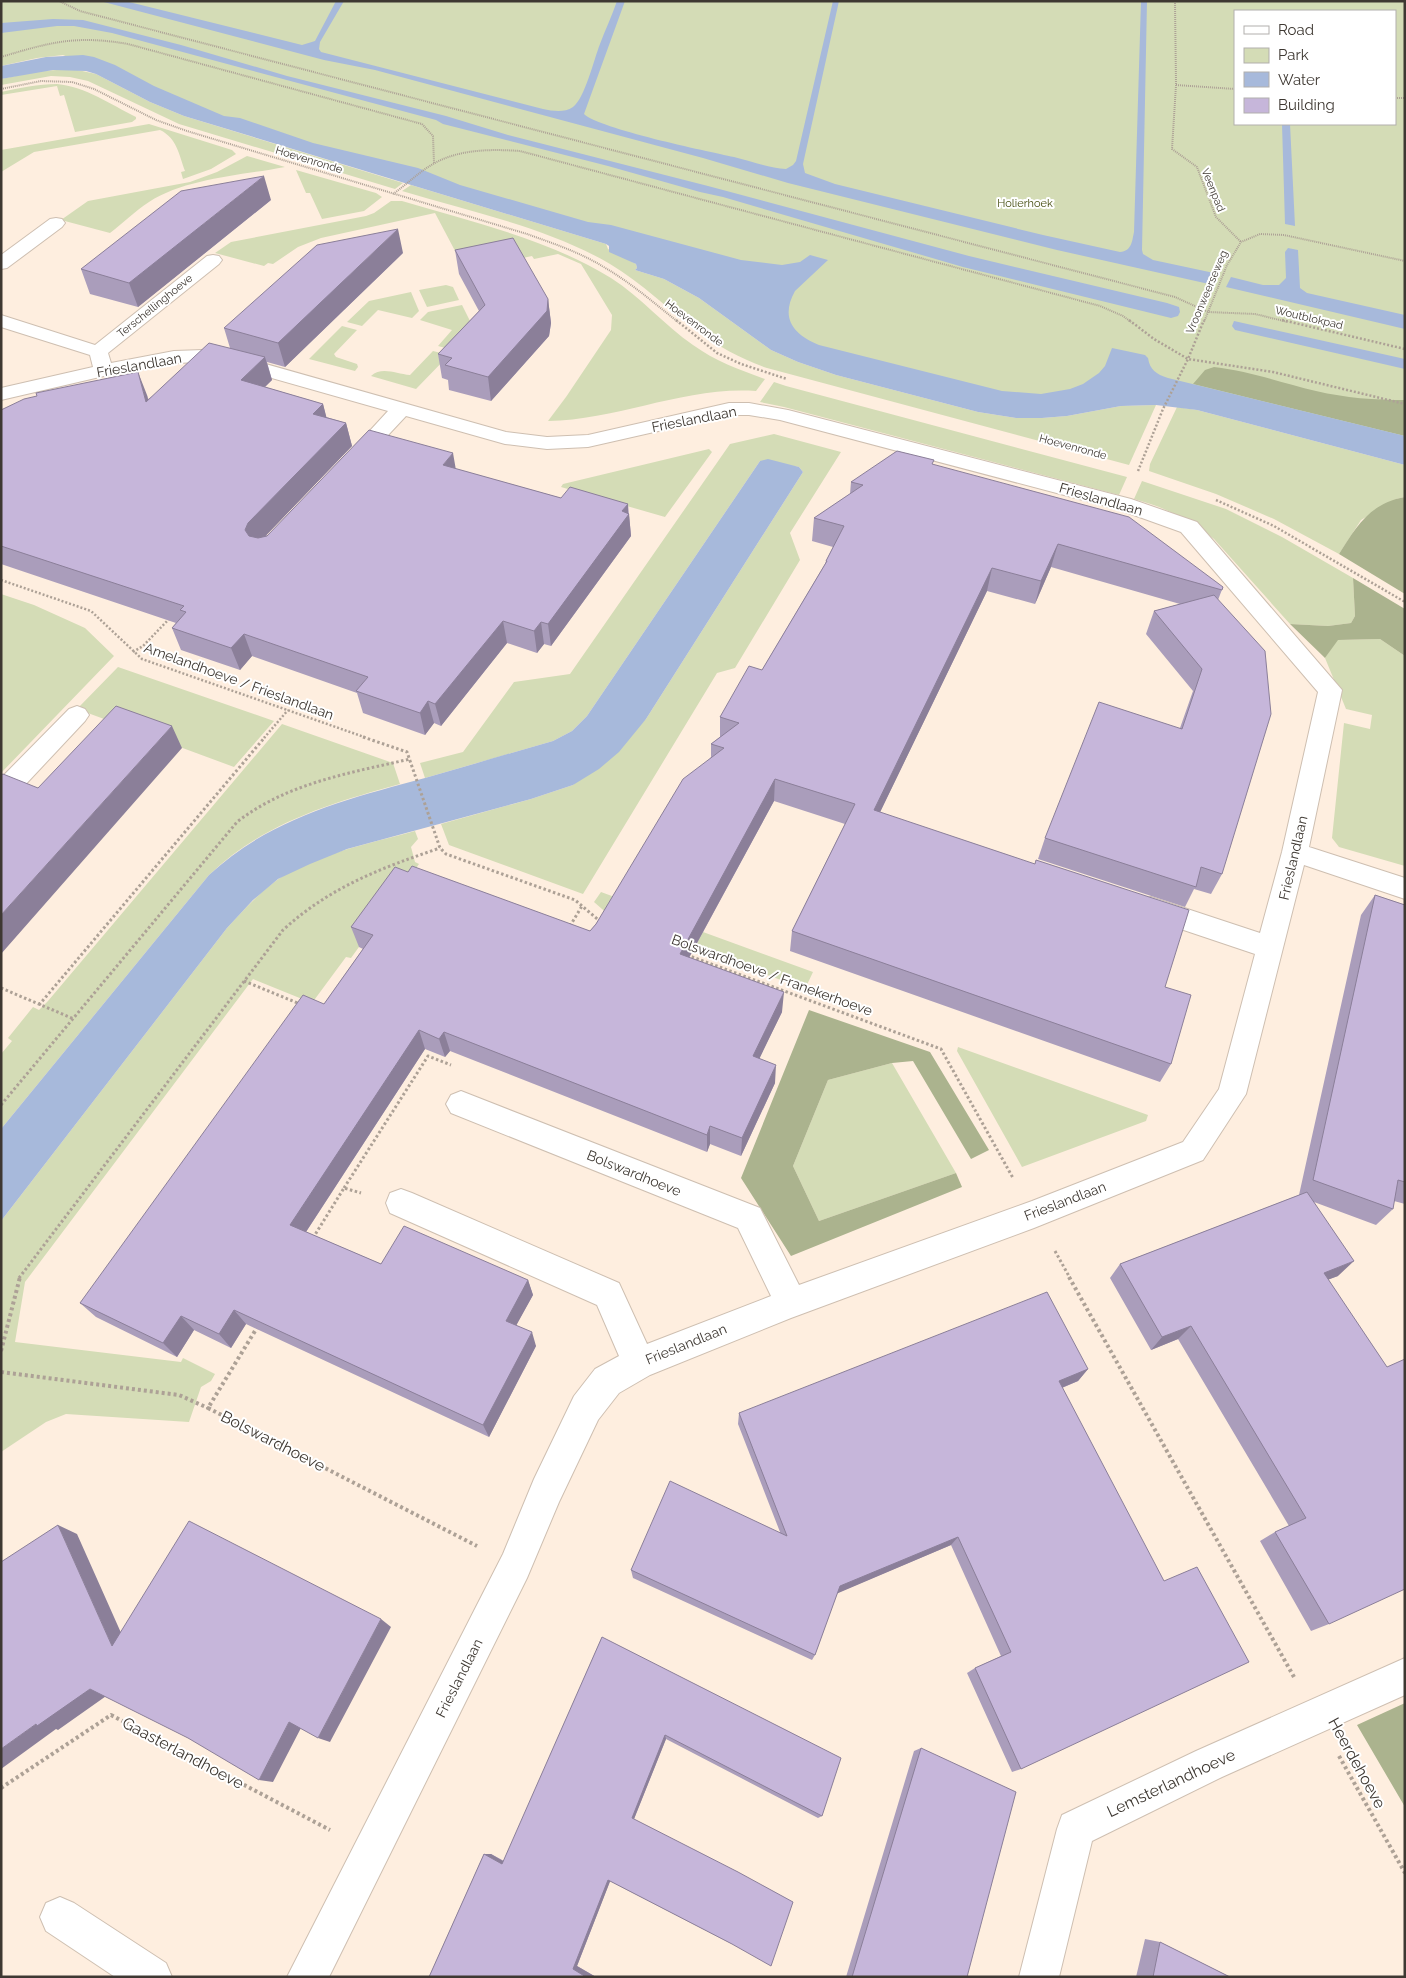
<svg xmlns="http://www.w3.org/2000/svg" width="1406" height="1978" viewBox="0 0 1406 1978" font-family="Raleway,sans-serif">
<rect width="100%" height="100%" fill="#feeedf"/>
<!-- green -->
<path fill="#d4dcb6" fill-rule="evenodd" d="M1,1H1405V446L1155,389L1011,409L799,349L621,243L189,109L63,55L37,58L1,66ZM1235,11H1395V124H1235Z
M73,69L96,74L150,102L184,116L403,183L395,189L179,124L88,81L70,77L51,76L1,85V79L40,71Z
M57,84C86,87 110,104 136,117V119L132,122L75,132L64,95L60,96L57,86L1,95V92C20,88 38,84 57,84Z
M149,124L232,150L236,154L211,169L183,179L181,172L185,171C179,155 177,138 160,130L34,152L1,172V150Z
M247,156L285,167C244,175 186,178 149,202C135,211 123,223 110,233L61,220L88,201L190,182L217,172Z
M296,170L376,193L382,197L364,211L322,219L310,193H306Z
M411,185L606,244L608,249L636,264L637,268L635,270L664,279L699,298L771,350L798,362L836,375L978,412L1016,418H1042L1067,416L1121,406L1156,405L1129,465L767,368C742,359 719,347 697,331C668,309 642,283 610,264C547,227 471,212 402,191Z
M391,201H402C472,222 548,239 611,278C641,297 664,325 693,345C715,361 740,370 765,379L756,391C685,386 619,420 548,421L566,397L611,330L612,315L581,264L558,254L534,259L532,256L476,268L462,264L435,213L321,238L298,247L273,264L268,263L264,266L215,253L231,242L366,216L374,213Z
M446,285L453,287L459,300L427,307L419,290Z
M411,292L419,311L412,318L378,310L362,326L347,322L369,301Z
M462,305L472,325L453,350L438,346L452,330L420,320L428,312Z
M342,326L357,330L334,354L336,357L357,364L358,367L355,371L309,359Z
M433,351L449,355L416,389L371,376C382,366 396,374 410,375Z
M774,382L786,386L1127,477L1119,495L784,407L760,402Z
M1177,407L1197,410L1405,465V497L1396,499L1361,520L1339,554L1274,519L1216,494L1149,471L1150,464Z
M774,434L841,452L790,533L800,560L735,668L717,673L583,894L449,845L441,824L531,799L573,785L646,719L803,472L799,467L760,461L587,716L572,731L553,741L425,778L420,763L463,752L514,682L570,674L730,444Z
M709,449L712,452L665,517L561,487L563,484Z
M1142,481L1226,509L1282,537L1353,578L1355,616L1351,623L1328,626L1290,624L1214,539C1189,519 1164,507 1134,499Z
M1,594L34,605L85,628L114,656L1,773Z
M1380,639L1405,656V866L1339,847L1332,838L1344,723L1370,729L1372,715L1346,709L1325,658L1337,640Z
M118,667L274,721L234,767L77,709Z
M282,724L393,763L400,784C328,804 264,823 209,875L1,1129V1054L12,1041L8,1038L33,1007L39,1010L48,1001Z
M415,831L418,839L411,847L415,862L419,864L351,958L346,957L312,1003L253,979L25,1282L15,1342L181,1362L183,1358L215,1374L211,1381L201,1387L189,1422L66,1414L46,1422L1,1452V1221L227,928C243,911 258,894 277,880C314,854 372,843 415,831Z
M601,892L704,930L703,932L813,972L805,989L610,916L594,902Z
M958,1047L1148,1115L1146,1121L1022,1167L957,1051Z
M892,1063L956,1173L819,1221L793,1166L828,1080Z"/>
<!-- forest -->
<path fill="#abb38e" d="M1214,367C1250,371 1282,383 1316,391C1346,398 1374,400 1405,400V436L1193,384L1205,370Z
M1405,497V594L1339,554C1356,527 1370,503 1405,497Z
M1353,578L1405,609V656L1380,639L1338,640L1325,658L1290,624L1328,626L1351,623L1355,616Z
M809,1010L930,1052L989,1150L971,1159L913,1061L892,1063L828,1080L793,1166L819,1221L956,1173L962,1187L791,1256L741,1178Z
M1405,1703V1807L1357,1725Z"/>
<!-- water -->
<path fill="#a7b9db" d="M100,1H125L302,45L315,41L336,1H344L320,42L319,49L321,52L543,109C553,111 564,113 573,107C585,98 594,59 600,44C605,30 612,16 617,1H625L584,114C600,129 706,151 734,157C751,161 769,168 786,169L793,165L796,161L833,1H839L803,164L805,173L835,184L1043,235L1120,252C1132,251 1132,241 1134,232L1141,1H1147L1142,250L1143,254L1153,260L1214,273L1209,284L1057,250L788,183L703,158L375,70L324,60Z
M53,19L83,20L181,45L287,76L446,116L508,135L708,186L969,256L1167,303L1179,307L1180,312L1178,316L1171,318L963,267L723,197L700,192L608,166L443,124L436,120L112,33L74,26H57L1,33V23Z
M83,55L94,57L115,65L154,86L224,116L240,118L313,143L418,168L460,185L557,213L588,222L611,225L741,260L782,265L800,262L810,255L828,260L795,291C780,318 793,334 819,345L1002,391L1041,394L1070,389L1083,384L1099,373L1105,366L1112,348L1145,355L1148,358C1150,370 1156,374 1168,378L1405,436V465L1197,410L1156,405L1121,406L1067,416L1042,418H1016L978,412L836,375L798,362L771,350L699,298L664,279L635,270L637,268L636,264L609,252V246L606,244L184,116L150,102L96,74L86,71L53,70L1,79V66L46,57Z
M1282,124H1290L1295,226L1285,224Z
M1288,248L1298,250L1300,288L1307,293L1405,315V329L1226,287L1231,277L1263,285H1279L1286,278L1285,252Z
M1234,321L1405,359V369L1235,330L1232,326Z
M768,459L799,467L803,472L646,719L619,752L599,769L573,785L531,799L347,849L310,864L278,879L253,900L227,928L1,1221V1129L209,875C270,818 347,799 425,778C468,766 510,753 553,741L572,731L587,716L760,461Z"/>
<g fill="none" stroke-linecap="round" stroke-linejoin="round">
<!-- minor casing -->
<g stroke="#cebfb1" stroke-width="2">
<path id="minor" d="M56,218L62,219L65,223L62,227L7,268L1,269V255L50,219Z
M213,255L219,256L222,260L219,264L108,353L111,363L174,351L204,350L234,355L506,432L547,437L588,435L729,403H749L788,410L1131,499L1197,522L1342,690L1309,847L1405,878V899L1304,865L1246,1094L1203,1160L1034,1228L791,1318L650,1375L619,1393L598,1420L559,1502L527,1578L329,1977H287L503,1554L534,1479L574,1396L595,1369L619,1356L597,1305L390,1213L386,1203L390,1193L401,1189L412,1193L619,1283L647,1344L771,1296L738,1228L451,1113L446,1104L451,1095L461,1091L760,1208L799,1285L1032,1201L1183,1142L1219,1089L1255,954L1142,916L1138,908L1142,900L1151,897L1260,933L1282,852L1318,692L1181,532L1117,509L780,420L749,415H729L588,447L547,449L505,444L406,416L360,465L353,466L346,465L343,460L388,411L233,367L204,362L174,363L104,376L1,400V388L93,367L90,355L1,327V315L95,345L207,256Z
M77,706L85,709L89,715L85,721L10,801L1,803V778L69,709Z
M1405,1658V1695L1222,1777L1092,1841L1059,1977H1019L1057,1829L1062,1815L1196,1751Z
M60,1897L74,1903L166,1963L172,1977H115L46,1931L40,1917L46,1903Z"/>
</g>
<!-- path-far3 -->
<path stroke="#ada196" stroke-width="2" stroke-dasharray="1 1" stroke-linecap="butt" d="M59,1L80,11L1175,297L1208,312L1255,314L1288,322
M1175,1L1176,85L1172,149L1197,167L1216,217L1241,242
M1,57C51,42 76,35 128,44L422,124L433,136L434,163
M1176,85L1235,89
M1,89L41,81L72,82L94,89L156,120L187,131L527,234C552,243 579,252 602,266C630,282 653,302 678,322
M1395,98H1405
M393,194C407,184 419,172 433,164C459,149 491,149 520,151L1100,306L1123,316L1131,322
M1204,322L1227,265L1241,242L1260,234L1284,235L1405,261"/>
<!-- path-far2 -->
<path stroke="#ada196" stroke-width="2.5" stroke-dasharray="2 2" stroke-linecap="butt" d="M676,320L717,353L741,364L787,379
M1129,320L1154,339L1188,359L1273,372L1405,404
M1282,320L1405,349
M1138,471L1163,409L1188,359L1204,320
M1216,500L1274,526L1405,602
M1,580L91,611L142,659L367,738
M133,652L143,646L171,617
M264,738L288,710"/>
<!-- path-far1 -->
<path stroke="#ada196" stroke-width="3" stroke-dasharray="2.5 2.5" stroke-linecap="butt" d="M363,737L407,752L440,848L446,854L575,900L602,923
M570,926L582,906
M687,955L941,1049L1013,1178
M244,981L300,1004
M1,988L74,1019
M39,1005L265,737
M1,1105L237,822C287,783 350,773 410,759
M344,1188L428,1056L451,1065
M313,1238L344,1188L361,1193
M1055,1251L1070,1278
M19,1278L283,930C330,887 381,868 440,848"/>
<!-- path -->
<path stroke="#ada196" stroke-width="4" stroke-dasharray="3 3" stroke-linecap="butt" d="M1069,1277L1294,1677
M258,1326L208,1408L477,1546
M1,1351L20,1277
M1,1372L179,1395L208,1408
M1339,1756L1405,1873
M1,1788L111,1715L330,1830"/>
<!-- minor -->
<use href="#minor" fill="#fff" fill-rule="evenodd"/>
</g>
<!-- wall -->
<path fill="#aa9dbb" d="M271,200L138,307L90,294L81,269Z
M455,250L548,299L551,323L549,336L491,401L449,390L448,380L442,378L438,354L479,311L459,274Z
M403,253L285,367L267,362L272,380L265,387L323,404L326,417L346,423L352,446L265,536L456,469L561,498L628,504L631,536L551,646L544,644L537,653L507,643L441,726L434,723L425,735L363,713L357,693L252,656L240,670L181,650L172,628L176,623L1,564V410L147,395L148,399L230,348L224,328Z
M933,465L1223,587L1218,600L1222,874L1211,894L1194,889L1185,907L1038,859L1045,838L1180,728L1193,691L1146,634L1154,611L1180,604L1051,567L1035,604L987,591L880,812L1165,987L1171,1064L1160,1082L790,951L792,931L845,824L774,801L689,958L782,1012L759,1058L775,1083L741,1156L710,1144L707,1152L450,1051L445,1057L425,1049L306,1232L381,1264L528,1280L533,1295L516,1325L536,1346L489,1437L246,1324L231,1348L194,1330L177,1357L96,1317L80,1303L324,1004L363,949L359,947L351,927L408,872L590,931L596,924L711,757V744L720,737V717L762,670L825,564L826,561L833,547L812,541L814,518L850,494L851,482Z
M1375,895L1405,905V1204L1394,1201L1393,1209L1376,1225L1314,1202L1338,1276L1329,1279V1624L1311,1631L1260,1541L1275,1532L1289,1526L1178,1339L1151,1350L1110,1278L1120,1264L1299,1195L1361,915Z
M1088,1369L1078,1381L1062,1388L1021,1769L1012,1772L967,1673L975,1668L1001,1656L951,1545L837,1593L815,1655L812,1660L633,1578L631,1570L780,1532L738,1424L739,1413Z
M602,1637L822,1816L818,1818L666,1739L634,1819L732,1944L610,1881L577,1966L596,1977H429L484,1854H491L504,1861Z
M921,1748L967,1977H846L914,1751Z
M1145,1939L1160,1942L1230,1977H1136Z"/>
<!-- shaded-wall -->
<path fill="#8b7f99" d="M264,176L271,200L138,307L129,283Z
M398,229L403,253L285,367L278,343Z
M548,299L551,323L549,336L491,401L488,377Z
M265,357L272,380L248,403L241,380Z
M138,372L147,395L154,425L146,402Z
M323,404L329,427L313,414Z
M346,423L352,446L256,546L245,530L248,523Z
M453,453L457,476L443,465Z
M628,504V515L629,514L631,536L551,646L548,624L622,511Z
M1058,544L1051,567L1035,604L1041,581Z
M992,568L987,591L871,831L874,810Z
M503,621L507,643L441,726L435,704Z
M541,622L544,644L537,653L534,631Z
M244,634L252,656L240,670L231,648Z
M428,701L434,723L425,735L420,713Z
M172,726L182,748L1,954V915Z
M775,779L774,801L680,974V954Z
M784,992L782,1012L752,1074L753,1056Z
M419,1030L425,1049L300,1241L290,1225Z
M444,1032L450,1051L445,1057L439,1039Z
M776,1065L775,1083L741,1156L742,1138Z
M710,1126V1144L707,1152V1135Z
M1354,1261L1338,1276L1309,1287L1324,1273Z
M528,1280L533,1295L511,1335L506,1321Z
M234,1310L246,1324L231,1348L219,1334Z
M181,1316L194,1330L177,1357L163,1343Z
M1191,1326L1178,1339L1151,1350L1162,1337Z
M532,1332L536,1346L489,1437L483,1425Z
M1088,1369L1078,1381L1049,1393L1059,1381Z
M58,1525L77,1534L130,1653L112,1646Z
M958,1537L951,1545L836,1594L840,1586Z
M381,1619L391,1627L330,1742L318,1738Z
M90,1689L109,1694L58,1730L56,1729L1,1769V1749L36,1724Z
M289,1722L302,1726L273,1782L259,1780Z
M665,1735L666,1739L634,1819L632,1818Z
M484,1854H491L508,1864H502Z
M611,1879L577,1966L596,1977H586L573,1969L608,1880Z"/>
<!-- building -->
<path fill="#c6b6da" stroke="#8b7f99" d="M264,176L129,283L81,269L181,191Z
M398,229L278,343L224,328L317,245Z
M513,238L548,299L547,311L488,377L445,365L452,358L438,354L485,305L455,250Z
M209,343L265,357L241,380L323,404L313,414L346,423L248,523L245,530L249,536L258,538L267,536L369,430L453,453L443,465L561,498L570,487L628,504L622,511L629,514L548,624L541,622L534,631L503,621L435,704L428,701L420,713L356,691L368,677L244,634L231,648L172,628L186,612L180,610L184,606L1,546V410L24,399L37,396L36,393L138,372L146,402Z
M897,451L934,460L932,464L1129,517L1223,587L1222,590L1058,544L1041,581L992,568L874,810L1035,864L1036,860L1189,910L1165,987L1191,995L1171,1064L792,931L855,804L775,779L680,954L784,992L753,1056L776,1065L742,1138L710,1126L707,1135L444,1032L439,1039L419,1030L290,1225L381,1264L404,1226L528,1280L506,1321L532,1332L483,1425L234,1310L219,1334L181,1316L163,1343L80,1303L303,995L324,1004L373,935L351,927L395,867L408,872L412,866L590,931L596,924L683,779L724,748L711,744L739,723L720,717L749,666L762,670L827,561H826L844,526L814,518L863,485L851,482Z
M1214,595L1265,651L1271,714L1222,874L1201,867L1196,887L1045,838L1099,702L1182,729L1202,669L1154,611Z
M116,706L172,726L1,915V775L3,774L38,788Z
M1375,895L1405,905V1182L1398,1180L1393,1209L1313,1180Z
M1307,1192L1354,1261L1324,1273L1387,1367L1405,1359V1589L1329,1624L1275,1532L1306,1518L1191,1326L1162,1337L1120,1264Z
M1047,1292L1088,1369L1059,1381L1164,1581L1197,1567L1249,1662L1021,1769L975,1668L1011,1652L958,1537L840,1586L815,1655L631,1570L670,1481L787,1536L739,1413Z
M189,1521L381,1619L318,1738L289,1722L259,1780L188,1738L90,1689L37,1726L36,1724L1,1749V1562L58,1525L112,1646Z
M602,1637L841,1758L822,1816L665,1735L632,1818L738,1872L793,1902L771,1966L732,1944L608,1880L573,1969L586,1977H429L484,1854L502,1864Z
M921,1748L1016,1792L967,1977H852Z
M1160,1942L1230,1977H1153Z"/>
<g text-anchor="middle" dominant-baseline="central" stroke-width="4" stroke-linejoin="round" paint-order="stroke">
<!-- far-street labels -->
<g font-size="11" fill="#3e3832" stroke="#fff">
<text transform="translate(309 160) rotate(17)">Hoevenronde</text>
<text transform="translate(1213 190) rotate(68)">Veenpad</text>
<text transform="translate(1207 292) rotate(-67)">Vroonweerseweg</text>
<text transform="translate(155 306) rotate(-39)">Terschellinghoeve</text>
<text transform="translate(1309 318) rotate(13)">Woutblokpad</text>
<text transform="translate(694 323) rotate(37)">Hoevenronde</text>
<text transform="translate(1073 447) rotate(15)">Hoevenronde</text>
</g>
<!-- far-park labels -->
<g font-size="11" fill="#474f13" stroke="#fff">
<text x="1025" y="203">Holierhoek</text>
</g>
<!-- street labels -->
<g font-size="14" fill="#3e3832" stroke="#fff">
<text transform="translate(139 365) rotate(-10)">Frieslandlaan</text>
<text transform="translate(694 419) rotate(-11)">Frieslandlaan</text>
<text transform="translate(1101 499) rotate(16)">Frieslandlaan</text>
<text transform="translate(239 681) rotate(20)">Amelandhoeve / Frieslandlaan</text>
<text transform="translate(1293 858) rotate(-77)">Frieslandlaan</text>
<text transform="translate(772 975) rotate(20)">Bolswardhoeve / Franekerhoeve</text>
<text transform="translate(634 1173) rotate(22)">Bolswardhoeve</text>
<text transform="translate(1065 1201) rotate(-21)">Frieslandlaan</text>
<text transform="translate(686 1344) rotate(-22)">Frieslandlaan</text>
<text transform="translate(459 1678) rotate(-63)">Frieslandlaan</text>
</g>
<!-- near-street labels -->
<g font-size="16" fill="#3e3832" stroke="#fff">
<text transform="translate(273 1441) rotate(27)">Bolswardhoeve</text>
<text transform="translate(183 1753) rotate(28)">Gaasterlandhoeve</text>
<text transform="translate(1357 1763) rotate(61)">Heerdehoeve</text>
<text transform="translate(1171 1783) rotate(-25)">Lemsterlandhoeve</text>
</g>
</g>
<!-- border -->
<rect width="1406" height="1978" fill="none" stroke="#3e3832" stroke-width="5"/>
<!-- legend -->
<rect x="1234" y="10" width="162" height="115" fill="#ffffff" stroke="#b2afad"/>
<rect x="1244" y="26" width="25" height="8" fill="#ffffff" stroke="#b2afad"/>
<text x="1278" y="35" font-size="15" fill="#3e3832">Road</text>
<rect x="1244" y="48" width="25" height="15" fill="#d4dcb6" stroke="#b2afad"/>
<text x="1278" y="60" font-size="15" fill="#3e3832">Park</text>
<rect x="1244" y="72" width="25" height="15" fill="#a7b9db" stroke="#b2afad"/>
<text x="1278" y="85" font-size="15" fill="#3e3832">Water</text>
<rect x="1244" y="98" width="25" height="15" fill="#c6b6da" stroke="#b2afad"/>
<text x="1278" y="110" font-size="15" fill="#3e3832">Building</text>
</svg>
